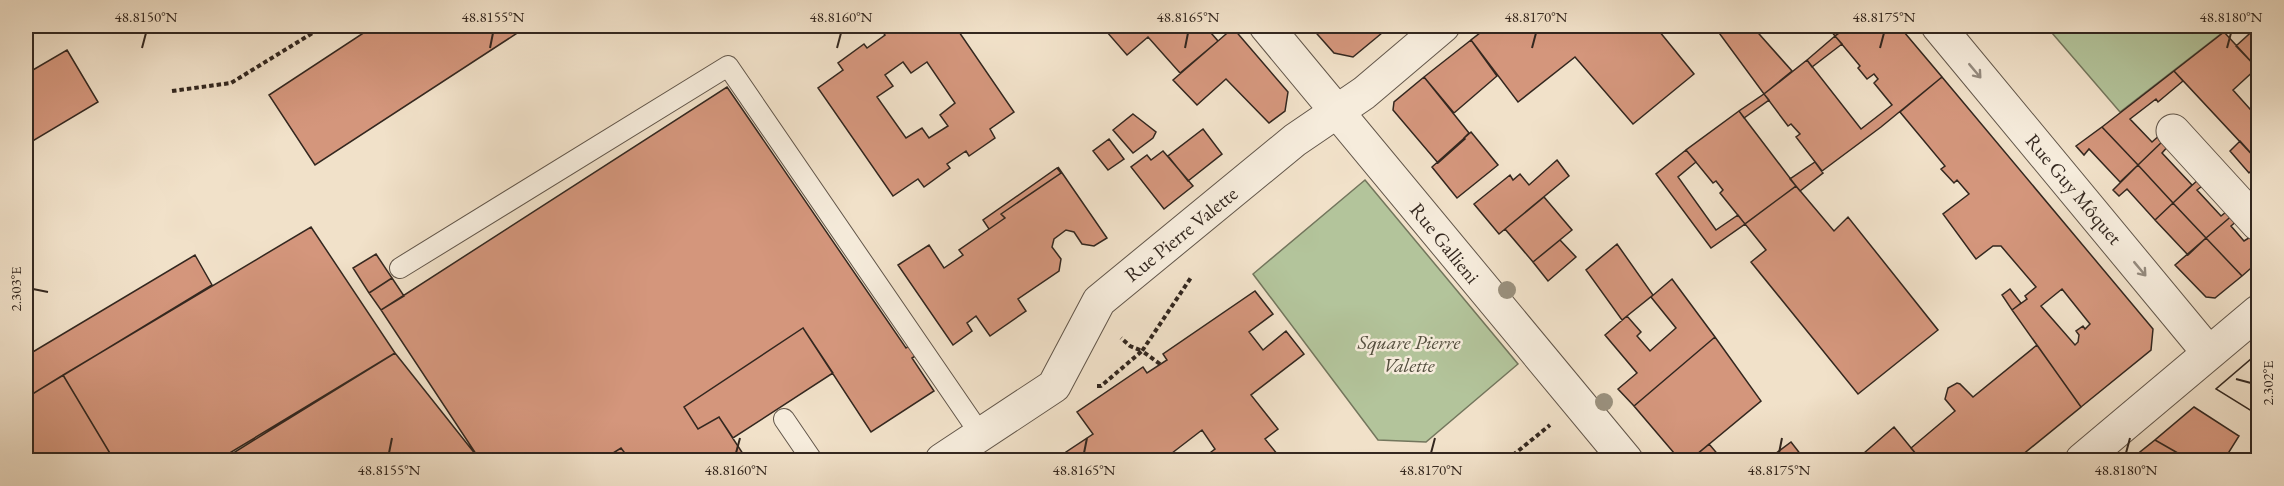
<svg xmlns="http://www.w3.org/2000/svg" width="2284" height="486" viewBox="0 0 2284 486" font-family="'EB Garamond',serif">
<rect width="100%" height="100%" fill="#f1e1c9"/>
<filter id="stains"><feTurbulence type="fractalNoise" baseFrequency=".00333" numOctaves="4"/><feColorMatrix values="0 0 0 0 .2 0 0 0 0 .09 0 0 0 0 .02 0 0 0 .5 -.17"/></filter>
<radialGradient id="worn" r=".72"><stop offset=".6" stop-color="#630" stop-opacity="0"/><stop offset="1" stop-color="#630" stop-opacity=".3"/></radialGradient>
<!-- green -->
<path fill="#b3c49b" stroke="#73765d" stroke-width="1.5" d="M2046,26H2231L2120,112Z
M1365,180L1518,364L1426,442L1378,440L1253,274Z"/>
<!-- building -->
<path fill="#d4967c" stroke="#33271f" stroke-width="1.5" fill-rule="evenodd" d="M374,26H528L315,165L269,95Z
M891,26H955L1014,112L990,129L995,138L969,156L966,151L947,164L950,168L924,187L918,179L893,196L818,88L843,70L838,63L864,44L867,48L885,35L882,31ZM903,62L911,73L927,62L955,103L940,115L948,126L929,138L922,128L906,138L877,97L893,86L885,75Z
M1113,26H1205L1218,41L1180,73L1148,37L1127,55L1106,31Z
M1310,26H1386L1388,28L1353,57L1334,53Z
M1489,26H1655L1694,74L1633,124L1575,57L1518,102L1471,40Z
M1714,26H1752L1792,71L1764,94Z
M1827,26H1849L1835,36Z
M1849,26H1899L1942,77L1881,127L1822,171L1796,137L1800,134L1791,124L1788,126L1764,94L1807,60L1861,129L1892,105L1874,83L1878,79L1874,74L1867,79L1858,68L1860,66L1835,36Z
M2258,26V69L2236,46Z
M1233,28L1288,92L1285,111L1269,123L1226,79L1197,105L1173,80Z
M2224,32L2257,68L2233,90L2258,118V161L2174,71Z
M1835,36L1842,44L1812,67L1807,60Z
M1471,40L1497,76L1454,113L1424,77Z
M67,50L98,102L26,145V74Z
M2174,71L2183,81L2158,102L2156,99L2130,119L2152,142L2161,134L2165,139L2138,165L2102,127Z
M1424,77L1469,133L1464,138L1465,139L1438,163L1393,110L1394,102Z
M1942,77L2153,329L2151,350L2081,407L2012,310L2027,299L2025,296L2036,287L2001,246H1993L1976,259L1943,214L1969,194L1957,180L1954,183L1941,169L1945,166L1900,112ZM2062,289L2090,324L2085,329L2083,326L2076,331L2079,335L2078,342L2075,345L2041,306Z
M727,87L906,348L910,345L917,355L912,358L934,391L871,432L803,328L684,407L698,429L719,417L747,460H630L621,448L602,460H480L381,310Z
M1764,94L1769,100L1744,118L1739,111Z
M1739,111L1796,186L1745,224L1720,193L1723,190L1716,181L1713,183L1686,150Z
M1133,114L1156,132L1153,138L1133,153L1113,130Z
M2102,127L2138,165L2120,182L2089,149L2084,155L2076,146Z
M1203,129L1222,154L1188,181L1168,156Z
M1471,132L1498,165L1457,198L1432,167Z
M1109,139L1124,159L1108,170L1093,151Z
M2165,139L2170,144L2162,153L2192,185L2173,203L2138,165Z
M2240,141L2258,161V164L2249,173L2230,151Z
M1686,150L1696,162L1678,177L1716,230L1738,215L1745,224L1711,248L1656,174Z
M1163,151L1193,186L1164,209L1131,167L1147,155L1151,160Z
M1557,160L1569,176L1499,234L1474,204L1510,175L1513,180L1520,174L1529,185Z
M1815,162L1823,173L1800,191L1790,179Z
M2138,165L2173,203L2155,220L2127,189L2119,196L2113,190Z
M1058,167L1107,238L1094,246L1082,244L1074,232L1066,230L1054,239L1052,247L1061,259L1059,271L1018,299L1026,311L990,336L976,316L967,323L972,331L953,345L898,265L929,245L944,268L963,255L959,250L1005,218L1001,214L1061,173Z
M1057,168L1061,173L1001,214L1005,218L989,229L983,220Z
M2201,177L2206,183L2197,190L2221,216L2231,208L2235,213L2206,238L2173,203Z
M1796,186L1834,231L1848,217L1938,330L1858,394L1751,262L1766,250L1745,224Z
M1544,197L1572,230L1533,262L1505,229Z
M2173,203L2206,238L2188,255L2155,220Z
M2235,213L2240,218L2231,226L2244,241L2255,234L2258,238V262L2242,276L2206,238Z
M311,227L395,353L218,460H114L63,375Z
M2206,238L2242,276L2215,298L2206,297L2175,265Z
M1560,240L1576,257L1548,281L1533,262Z
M1617,244L1653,295L1622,320L1586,270Z
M376,254L392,278L369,293L353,268Z
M195,255L212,285L26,398V356Z
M392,278L404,296L381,310L369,293Z
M1672,279L1715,337L1634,406L1618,389L1637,373L1605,335L1627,316L1641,332L1637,336L1650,351L1676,328L1651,297Z
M2010,289L2021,303L2012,310L2002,295Z
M1255,291L1273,314L1249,332L1263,350L1286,331L1304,354L1251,395L1278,429L1265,439L1282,460H1218L1211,452L1215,449L1202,430L1163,460L1160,455L1153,460H1054L1093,434L1077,412L1143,367L1147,373L1167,360L1163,354Z
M803,328L833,373L733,438L719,417L698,429L684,407Z
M1715,337L1761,401L1690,460H1680L1634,406Z
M2037,345L2081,407L2016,460H1921L1911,448L1955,411L1945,399L1948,388L1957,383L1960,384L1973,397Z
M395,353L480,460H222Z
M2258,353V415L2216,389Z
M2258,353V415L2216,389Z
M63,375L114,460H26V398Z
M2194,407L2239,436L2224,460H2190L2155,440Z
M1894,427L1921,460H1856Z
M2155,440L2190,460H2130Z
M1791,442L1805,460H1767Z
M1709,444L1721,458L1718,460H1690Z
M621,448L630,460H602Z"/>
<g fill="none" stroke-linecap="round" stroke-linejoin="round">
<!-- service casing -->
<g stroke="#62564a" stroke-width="22">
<path id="service" d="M400,268L728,66L981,435
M784,419L812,460"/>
</g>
<!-- minor casing -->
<g stroke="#62564a" stroke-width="35">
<path id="minor" d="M1266,26L1626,460
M2173,131L2258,224
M942,460L1054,386L1099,301L1295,140L1364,93L1443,26"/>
</g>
<!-- tertiary casing -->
<g stroke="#62564a" stroke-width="35">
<path id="tertiary" d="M1938,26L2209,353
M2082,460L2258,312"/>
</g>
<!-- path -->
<path stroke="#33271f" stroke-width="4" stroke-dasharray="4.5 3" stroke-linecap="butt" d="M158,26L159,32
M172,91L231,83L324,26
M1160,364L1142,351L1192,276
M1097,386H1101L1142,351L1130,346L1121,338
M1507,460L1550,425"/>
<!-- service -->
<use href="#service" stroke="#f6ecdc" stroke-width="20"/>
<!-- minor -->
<use href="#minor" stroke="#f6ecdc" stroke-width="33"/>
<!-- tertiary -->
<use href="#tertiary" stroke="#f6ecdc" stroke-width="33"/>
</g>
<!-- trees -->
<g fill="#9a907d">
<circle cx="1507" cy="290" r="9"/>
<circle cx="1604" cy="402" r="9"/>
</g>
<!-- one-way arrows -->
<defs><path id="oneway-shaft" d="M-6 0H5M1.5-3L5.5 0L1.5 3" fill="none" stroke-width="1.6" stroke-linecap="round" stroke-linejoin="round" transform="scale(1.5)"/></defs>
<g stroke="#948a7e">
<use href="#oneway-shaft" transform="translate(1975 71) rotate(50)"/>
<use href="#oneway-shaft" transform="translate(2140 269) rotate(50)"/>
</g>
<!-- ticks -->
<path fill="none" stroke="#33271f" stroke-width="2" d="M142,48L146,33M490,48L493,33M837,48L841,33M1185,48L1188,33M1532,48L1536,33M1880,48L1884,33M2227,48L2231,33M33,289L48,292M2236,379L2251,383M389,453L392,438M736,453L740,438M1084,453L1087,438M1431,453L1435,438M1779,453L1782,438M2126,453L2130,438"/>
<g text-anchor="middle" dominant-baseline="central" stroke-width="5" stroke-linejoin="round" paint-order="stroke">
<!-- street labels -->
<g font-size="20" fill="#33271f" stroke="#f6ecdc">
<text transform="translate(2074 189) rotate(50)">Rue Guy Môquet</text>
<text transform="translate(1181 234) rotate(-39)">Rue Pierre Valette</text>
<text transform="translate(1445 243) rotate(51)">Rue Gallieni</text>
</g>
<!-- park labels -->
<g font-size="20" font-style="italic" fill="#534e3e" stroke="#f6ecdc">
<text x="1409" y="342">Square Pierre<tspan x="1409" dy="23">Valette</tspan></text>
</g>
</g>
<!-- margin -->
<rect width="2284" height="486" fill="none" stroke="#f1e1c9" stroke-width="66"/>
<rect x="33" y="33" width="2218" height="420" fill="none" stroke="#33271f" stroke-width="2"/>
<g font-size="15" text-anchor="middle" fill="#33271f">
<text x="146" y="22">48.8150°N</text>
<text x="493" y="22">48.8155°N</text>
<text x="841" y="22">48.8160°N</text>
<text x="1188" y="22">48.8165°N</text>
<text x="1536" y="22">48.8170°N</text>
<text x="1884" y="22">48.8175°N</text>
<text x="2231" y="22">48.8180°N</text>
<text transform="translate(16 289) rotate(-90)" y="5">2.303°E</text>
<text transform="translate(2268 383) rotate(-90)" y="5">2.302°E</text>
<text x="389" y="475">48.8155°N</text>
<text x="736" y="475">48.8160°N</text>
<text x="1084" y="475">48.8165°N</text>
<text x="1431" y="475">48.8170°N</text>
<text x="1779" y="475">48.8175°N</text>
<text x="2126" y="475">48.8180°N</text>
</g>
<rect width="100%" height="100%" filter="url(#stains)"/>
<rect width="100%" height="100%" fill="url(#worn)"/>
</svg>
